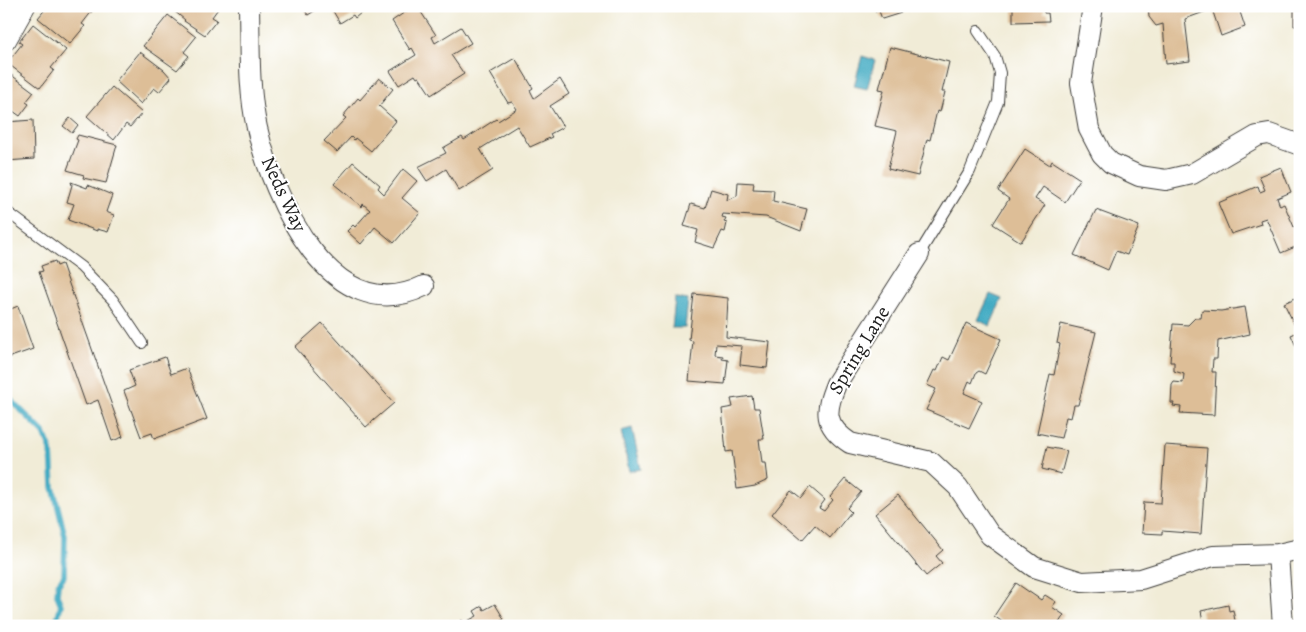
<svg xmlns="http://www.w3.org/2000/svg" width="1306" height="632" viewBox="0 0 1306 632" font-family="Alegreya,serif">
<rect width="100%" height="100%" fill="#fff"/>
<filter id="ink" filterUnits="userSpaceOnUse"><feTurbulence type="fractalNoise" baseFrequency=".02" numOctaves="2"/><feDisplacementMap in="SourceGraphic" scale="10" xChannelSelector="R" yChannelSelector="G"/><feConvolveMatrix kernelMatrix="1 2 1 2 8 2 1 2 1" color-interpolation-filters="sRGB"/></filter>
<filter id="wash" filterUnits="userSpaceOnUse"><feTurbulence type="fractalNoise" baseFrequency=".0096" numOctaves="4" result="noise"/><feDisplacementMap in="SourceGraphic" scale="20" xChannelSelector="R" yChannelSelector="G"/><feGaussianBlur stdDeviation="1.12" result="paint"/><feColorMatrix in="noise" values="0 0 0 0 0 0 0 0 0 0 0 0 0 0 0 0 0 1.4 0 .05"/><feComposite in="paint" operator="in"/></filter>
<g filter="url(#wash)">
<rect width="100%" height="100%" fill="#f1ecd7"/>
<!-- water -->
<path fill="#43abc3" stroke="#306470" d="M862,56L875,60L867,89L854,86Z
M990,294L1002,299L990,326L978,320Z
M675,298L688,300L685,328H672Z
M632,428L641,469L629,471L621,431Z"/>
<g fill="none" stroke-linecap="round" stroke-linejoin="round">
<!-- stream -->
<path stroke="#43abc3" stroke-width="5.5" d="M6,395L44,433L51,450L53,487L65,536L64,576L58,584L57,595L61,605L55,626"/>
</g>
<g id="blocks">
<!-- building -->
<path fill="#ddbe97" d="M48,6H96L82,24L85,26L70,44L38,18Z
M176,6H220L212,17L217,20L205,35L184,21L185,20L173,10Z
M302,6H322L308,15Z
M330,6H369L355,18L353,15L340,23Z
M414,6H417L436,35L432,37L435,43L461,27L471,43L451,55L464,74L431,95L419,77L417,78L415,75L399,85L390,71L416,55L412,48L410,50L392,21Z
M870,6H899L901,13L882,19L879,11L875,12Z
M1013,6H1044V13H1048L1049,21L1013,22Z
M1148,6H1238L1245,27L1221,36L1212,9L1185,19L1190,61L1166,64L1163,24L1156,26L1149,17Z
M1294,6H1300V26H1294Z
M168,15L196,37L184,52L189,56L177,70L143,46Z
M33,24L66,50L51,68L54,70L40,88L7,63L22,44L19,42Z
M890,47L949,62L942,92H945L940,112L937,111L930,140L927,139L918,176L888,169L897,131L875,126L884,90L879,89Z
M140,52L164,70L171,78L159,92L154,88L141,104L116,81Z
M515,58L533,88L530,90L534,98L560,79L569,94L550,106L563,127L550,134L552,137L530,147L517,126L480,149L493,170L459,191L446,169L427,181L418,167L446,153L443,148L462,137L464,140L496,119L498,121L517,109L512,102L508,103L490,73Z
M6,71L34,92L26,102L29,104L20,116L6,106Z
M379,78L393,89L379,106L396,121L371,151L355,138L354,140L351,137L337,152L324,141L346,118L343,116L358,98L360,100Z
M112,87L142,113L130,127L126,124L114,140L87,116Z
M70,118L78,125L72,133L63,126Z
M33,120L34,159L6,161V122Z
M78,135L117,145L106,183L83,178L84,175L67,170L78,140L76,139Z
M1025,149L1050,165L1052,161L1080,179L1065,202L1043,187L1035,199L1045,205L1021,242L993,224L1009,199L998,191Z
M353,162L380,185L378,188L384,194L403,169L417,181L402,198L420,213L394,243L375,227L361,244L347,231L353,225L355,227L370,210L363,204L362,207L334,184Z
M1281,167L1291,192L1277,198L1280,206L1284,204L1294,227L1297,226L1300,234V245L1281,253L1266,218L1260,220L1261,224L1231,234L1218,203L1258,186L1260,192L1265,190L1259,176Z
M71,182L87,188L88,185L112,195L106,212L114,215L108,232L97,229V231L68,220L74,204L67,202L72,185Z
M738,182L754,183L753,189L774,190L773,201L807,209L801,231L766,217L723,214L722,217L726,218L724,222L727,223L725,232L722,231L714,248L695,242L698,230L684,226L691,204L705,208L711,189L728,194L727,200L737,196Z
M1096,210L1139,226L1127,255L1116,251L1108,270L1074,255Z
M55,261L57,266L62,264L123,437L112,441L98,400L86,405L39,272L43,271L41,266Z
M694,294L728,298L726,337L770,342L767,368L740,365L742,346L716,344L715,355L723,356L722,359L728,360L725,384L689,381L693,341L689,340Z
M1300,296V355L1291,335L1298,332L1284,303Z
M18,306L33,349L8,358L6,311Z
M1245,307L1250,334L1218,341L1217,359H1213L1212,372H1216L1214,415L1180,413L1181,407L1173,406L1174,403H1171L1172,385L1174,382L1183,383L1184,374L1174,371V362H1170L1173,324L1188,325L1195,318H1201L1202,310L1221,311Z
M322,323L394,403L366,427L295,347Z
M966,323L1001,339L985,374L979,371L976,373L972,383L969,381L964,393L982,401L969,428L926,410L936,389L927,385L934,370L937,371L943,357L949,360Z
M1061,324L1096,332L1078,405H1074L1071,418L1066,417L1061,438L1037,433L1050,374L1054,375L1060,344L1057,343Z
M165,357L171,374L187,368L207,419L154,439L152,433L141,437L124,391L135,386L129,370Z
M752,396L754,408H759L764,439H759L762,463H766L768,480L755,486L737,489L732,451L726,452L722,409L733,407L731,399Z
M1165,445L1207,448L1201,534L1162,531V534L1142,533L1144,502L1161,503Z
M1047,447L1067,451L1061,474L1042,469Z
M845,479L861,492L847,508L851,512L830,538L815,525L802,540L772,514L791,490L801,498L810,487L825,500L819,508L824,511L833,500L830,497Z
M898,495L943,550L936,556L942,563L926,576L875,514Z
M1016,583L1041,600L1045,595L1056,602L1052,607L1064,615L1057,626H1008L994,616Z
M495,604L504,619L493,626H453L462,620L464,623L477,616L474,611L482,606L484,610Z
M1228,605L1229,611L1233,610L1236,626H1204L1201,611Z"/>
</g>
</g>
<g filter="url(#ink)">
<use href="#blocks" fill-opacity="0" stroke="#3c3b38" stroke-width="1"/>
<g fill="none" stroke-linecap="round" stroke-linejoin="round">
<!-- service casing -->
<g stroke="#3c3b38" stroke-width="12">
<path id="service" d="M6,211L81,267L113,300L142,343
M919,254L970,171L998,102L1000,73L995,56L978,31"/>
</g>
<!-- minor casing -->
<g stroke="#3c3b38" stroke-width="22">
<path id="minor" d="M249,6C250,46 248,89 257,128C273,198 332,332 424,286
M1093,6L1081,83L1089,129L1102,154L1111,163L1139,176L1166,180L1192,174L1257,136L1269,134L1300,145
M6,40L25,6
M919,254L836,384C825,411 823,425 850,443L931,462L958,487L990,535L1034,567L1082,582L1141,579L1213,556L1278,554L1300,549
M1278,554L1283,626"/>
</g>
<!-- service -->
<use href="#service" stroke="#fff" stroke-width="10"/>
<!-- minor -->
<use href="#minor" stroke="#fff" stroke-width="20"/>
</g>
</g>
<g text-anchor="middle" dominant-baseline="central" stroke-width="4" stroke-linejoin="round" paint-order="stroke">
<!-- street labels -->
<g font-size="20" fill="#1c1c1c" stroke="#fff">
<text transform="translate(284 194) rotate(65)">Neds Way</text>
<text transform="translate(859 350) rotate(-59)">Spring Lane</text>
</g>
</g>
<!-- margin -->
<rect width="1306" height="632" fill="none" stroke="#fff" stroke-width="25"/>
</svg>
